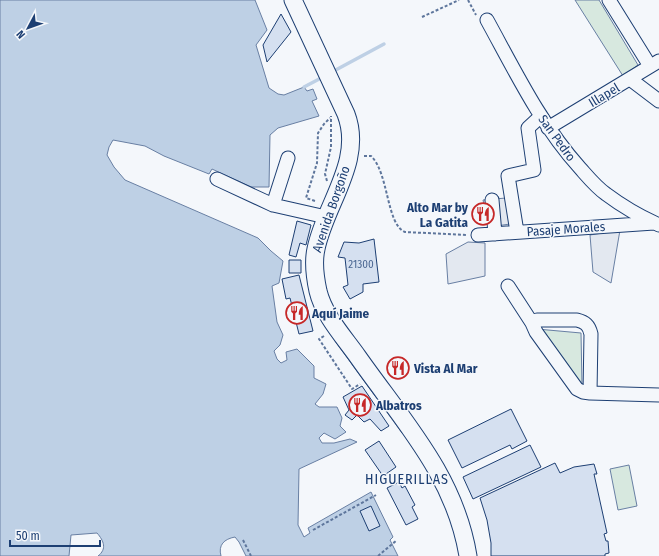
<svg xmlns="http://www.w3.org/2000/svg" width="659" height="556" viewBox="0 0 659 556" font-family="'Fira Sans Condensed',sans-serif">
<rect width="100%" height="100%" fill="#f4f7fb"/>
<!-- green -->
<path fill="#d7e8df" stroke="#687fa3" d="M575,0H599L638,65L623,76Z
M537,329L581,333L582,385Z
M629,465L637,506L618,510L610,469Z"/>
<!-- parking -->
<path fill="#e3e8f0" stroke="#687fa3" d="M506,198L510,224L489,227L483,200Z
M620,230L611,283L593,272L590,235Z
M468,242L485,243V276L448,284L446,254Z
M335,334L407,432L402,433L335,341Z"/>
<!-- water -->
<path fill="#bed0e5" stroke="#687fa3" d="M0,0H255L267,30L256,45L269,88L278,94L284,95L304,87L307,91L313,89L317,99L312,101L319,116L278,128L270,135L269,187H251L212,169L209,174L164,156L145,146L113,140L109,147L107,155L114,167L125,180L258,238L271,251L283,261L279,283L272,286L277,322L283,335L280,345L274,351L277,359L281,363L287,360L286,352L297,349L314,366V378L326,384L323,394L315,404L319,407H337L342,418L340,426L346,432L335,439L324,433L319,438L322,443H334L350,439L357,442L299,469L298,525L304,537L310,533L308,528L371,492L393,537L390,540L398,556H246L239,542L235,537C224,539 218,545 221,556H98C107,549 104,541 97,533L71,535L69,556H0Z"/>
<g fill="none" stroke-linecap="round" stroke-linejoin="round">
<!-- stream -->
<path stroke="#bed0e5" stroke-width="3.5" d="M332,72L384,44
M304,87L323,77"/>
</g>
<!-- building -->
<path fill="#d5e0f0" stroke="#1d3f73" d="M281,14L291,32L267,62L263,45Z
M297,221L311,225L306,245L300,243L296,257L289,255Z
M374,239L379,282L363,284V292L350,299L343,287L348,285L345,258L338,257L344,242L359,243Z
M289,260H301V273H289Z
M299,275L313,331L299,334L290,298L286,299L282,279Z
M362,386L389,426L381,431L370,419L364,422L357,415L352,420L345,415L349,410L343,397Z
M511,409L527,441L512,449L510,445L462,468L448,440Z
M379,441L396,467L383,476L365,450Z
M530,445L541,467L473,499L463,477Z
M555,463L560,473L574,467L594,464L597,474H594L607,533L604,534L606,541H608L609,553L605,554V556H491V543L487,520L480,498Z
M399,482L402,488L405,486L415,505L412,507L418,519L406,525L387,488Z
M371,506L380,526L369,531L360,511Z"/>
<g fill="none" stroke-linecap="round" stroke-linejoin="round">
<!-- minor casing -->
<g stroke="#1d3f73" stroke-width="15">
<path id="minor" d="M609,0L650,66
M487,20C515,71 541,125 580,168C588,177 596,187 606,194C622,206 641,217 659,225
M630,79L659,101
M548,128L659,61
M217,179L273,205L326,217
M492,200L495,234
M273,205L288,158
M517,232L508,176L534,170L528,128L541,116
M478,235L654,223
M508,286L532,323L536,332L577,389L583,392L590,393L659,395
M532,323L534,321L537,320H577C585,322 589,325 591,334L590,393"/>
</g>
<!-- major casing -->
<g stroke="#1d3f73" stroke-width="19">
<path id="major" d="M293,0L346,114C364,161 325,204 316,249C313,262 315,277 318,291C324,316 344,337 358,357C403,421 455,476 468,556"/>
</g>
<!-- path -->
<path stroke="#5e769c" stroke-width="2" stroke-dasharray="3 2" stroke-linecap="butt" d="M468,0L476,15
M422,17L459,0
M364,156H371C389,173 386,224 405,232L467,235
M327,181L325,174L331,147V116
M315,201L306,198L317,163L318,133L324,124L330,118
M324,336L319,339L352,389L360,384
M313,530L376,495
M243,540L251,556
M378,556L397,540"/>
<!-- minor -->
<use href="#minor" stroke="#f4f7fb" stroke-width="13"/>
<!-- major -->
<use href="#major" stroke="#f4f7fb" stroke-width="17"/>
</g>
<!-- icons -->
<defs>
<g id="restaurant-ring" transform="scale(1.15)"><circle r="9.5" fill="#f4f7fb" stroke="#c62828" stroke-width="1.5"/><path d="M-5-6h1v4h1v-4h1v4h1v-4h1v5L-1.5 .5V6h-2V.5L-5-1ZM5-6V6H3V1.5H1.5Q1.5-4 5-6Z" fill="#c62828"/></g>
</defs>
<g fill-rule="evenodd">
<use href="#restaurant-ring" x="483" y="214"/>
<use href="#restaurant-ring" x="297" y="313"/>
<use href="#restaurant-ring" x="398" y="368"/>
<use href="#restaurant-ring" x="360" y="405"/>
</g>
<g text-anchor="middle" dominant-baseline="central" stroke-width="3" stroke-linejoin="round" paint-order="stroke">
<!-- number labels -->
<g font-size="11" fill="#4b6792">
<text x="361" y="264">21300</text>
</g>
<!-- street labels -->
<g font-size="13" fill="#1d3f73" stroke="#f4f7fb">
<text transform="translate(604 95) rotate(-31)">Illapel</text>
<text transform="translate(557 138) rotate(54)">San Pedro</text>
<text transform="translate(331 209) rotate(-71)">Avenida Borgoño</text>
<text transform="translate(566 229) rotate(-4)">Pasaje Morales</text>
</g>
<!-- poi labels -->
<g font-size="13" font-weight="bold" fill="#1d3f73" stroke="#f4f7fb" text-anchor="start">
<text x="468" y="207" text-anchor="end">Alto Mar by<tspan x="468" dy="15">La Gatita</tspan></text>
<text x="312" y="313">Aquí Jaime</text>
<text x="414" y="368">Vista Al Mar</text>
<text x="376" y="405">Albatros</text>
</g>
<!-- neighbourhood labels -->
<g font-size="14" letter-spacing="1" fill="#1d3f73" stroke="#f4f7fb">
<text x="407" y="479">HIGUERILLAS</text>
</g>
</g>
<!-- north arrow -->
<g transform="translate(28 28) rotate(229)" stroke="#f4f7fb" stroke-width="3" paint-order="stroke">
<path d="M0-3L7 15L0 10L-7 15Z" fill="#1d3f73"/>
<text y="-6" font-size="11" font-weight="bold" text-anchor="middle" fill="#1d3f73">N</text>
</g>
<!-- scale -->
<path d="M10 540v6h90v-6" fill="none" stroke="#1d3f73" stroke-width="2"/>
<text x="16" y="540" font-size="12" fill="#1d3f73" stroke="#f4f7fb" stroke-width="3" paint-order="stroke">50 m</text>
</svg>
